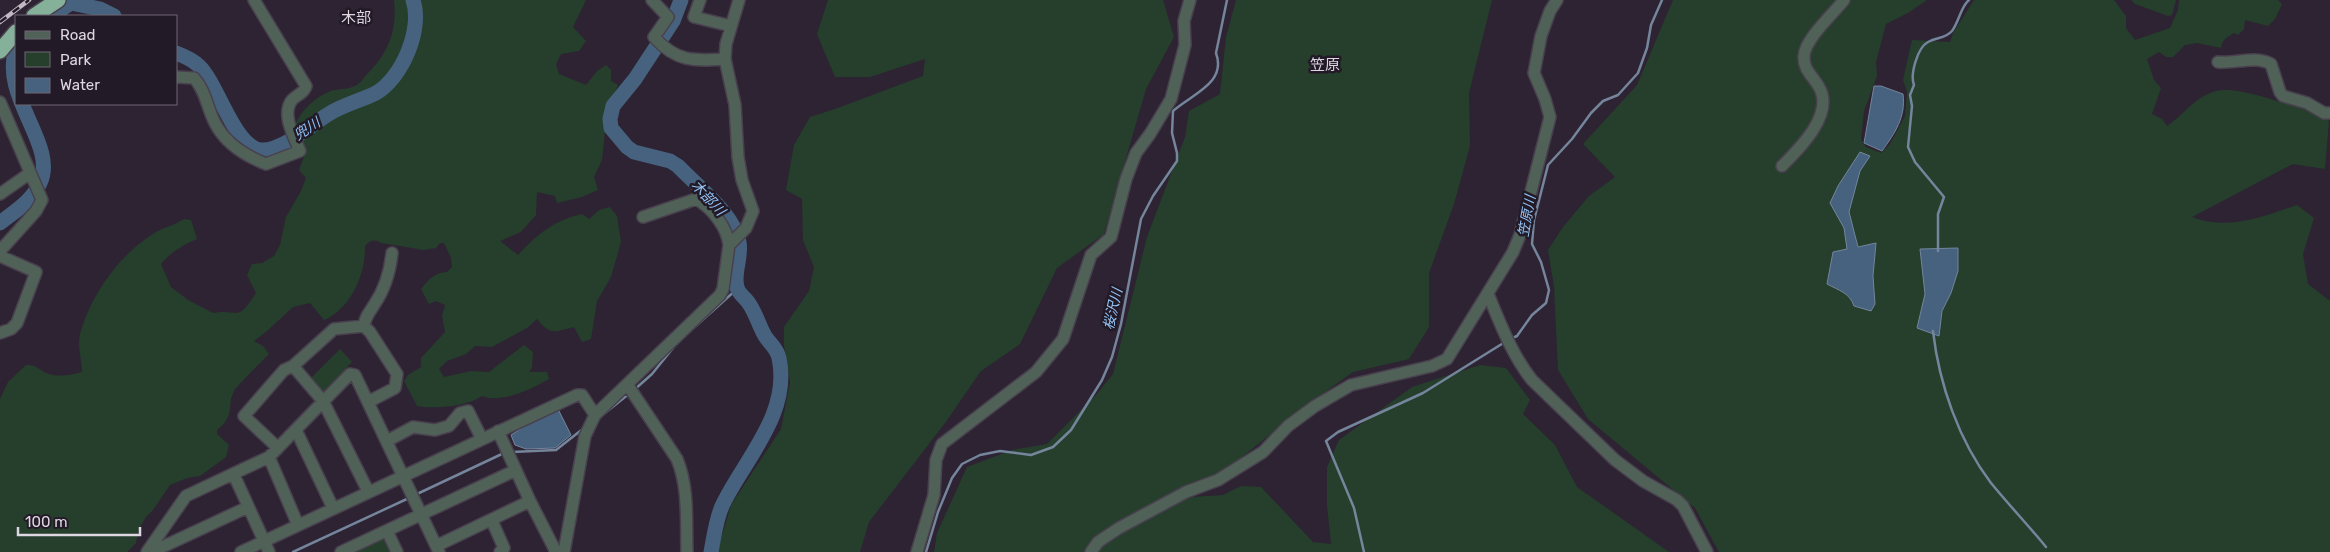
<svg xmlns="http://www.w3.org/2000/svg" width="2330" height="552" viewBox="0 0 2330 552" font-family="Rubik,'Noto Sans JP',sans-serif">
<rect width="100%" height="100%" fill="#2d2332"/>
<!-- green -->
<path fill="#253f2c" d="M394,0H586L573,27L586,41L579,51L561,54L556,64L559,74L586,85L597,71L606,65L611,70V81L618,85L607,112L602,160L594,177L598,190L582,197L557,203L555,196L537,192L536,215L521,232L500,241L518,255C537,234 555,220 582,214L589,219L599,210L610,207L617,216L621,242L611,277L597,301L591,339L582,342L574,327C556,331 551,337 537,319L527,328L492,347L475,346L466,354L447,361L439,369L444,377L471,371L489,372L524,345L533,352L532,368L529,372H547L549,379C532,389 501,404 482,396C466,407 436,409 417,406L404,381L408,375L421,367V358L445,332L442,316L445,305L436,301L429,304L421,289C429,279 434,273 447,272L452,267L451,258L444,243H440L436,248L424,250L381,243C373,239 371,240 365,246C366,273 351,309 324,320L310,303L293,307L267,331L254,341L263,346L269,354C265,358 235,388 234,391C226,407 236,415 217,430V434L229,445L226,457L200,476L187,478L170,485L153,510L146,517L139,529L136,543L127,552H0V399L8,382L26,365C39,365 39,371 49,374C60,377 72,375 82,372C82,361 77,345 80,334C91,295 119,255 153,234C163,227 174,226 184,219L191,220L197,239C184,244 170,253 161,264L171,287L188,300L213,313C240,308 236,324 256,293L247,275L252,264L262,263L274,256L280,245L286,217L301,191L306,178L299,170L306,151L294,129C298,112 317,95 334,90C341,89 351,89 357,85C362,81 366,75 370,71C390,50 397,29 394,0Z
M828,0H1163L1174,37L1146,89L1104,234L1057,268L1020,344L981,371L948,419L869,522L860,552H717L731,505L781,429L790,382L784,346V327L809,291L814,267L803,240L802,199L786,190L794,145L810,117L835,109L923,76L925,59L870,77H835L817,34Z
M1236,0H1492L1469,93L1470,146L1454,204L1429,273V327L1409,359L1353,372L1307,405L1192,497L1223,495L1241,486L1261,487L1313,542L1331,544L1327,505V467L1339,440L1412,387L1480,365L1506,368L1530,400L1523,414L1555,445L1577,487L1669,552H934L937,533L967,467L1012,450L1047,444L1096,395L1113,374L1147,237L1185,137L1189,111L1220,94L1226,37Z
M1673,0H1927L1908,13L1886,24L1876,62L1877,76L1864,111L1861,140L1866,147L1881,153L1890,144L1905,116L1907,92L1903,80L1912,40L1950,42L1953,33L1974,0H2114L2126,16V28L2135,40L2170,28L2178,10L2179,0H2278L2282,4L2275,19L2268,26L2245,20L2244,29L2238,35L2234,33C2227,37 2222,40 2221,48L2197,43L2185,45L2173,57H2166L2159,52L2147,59L2154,80L2161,88L2152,114L2162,119L2167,126C2185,114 2193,98 2216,91C2233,87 2264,97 2280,102C2286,104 2293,101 2299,104C2310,108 2319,115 2329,121L2325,169L2293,164L2192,217C2228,231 2262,217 2297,205L2314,218L2303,254L2308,284L2330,301V552H1719L1695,508L1588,419L1558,370L1554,286L1548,250L1563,227L1589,196L1615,177L1583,144L1637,85Z
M2131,0H2176L2172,15L2168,16L2135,4Z
M340,349L352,362L324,391L320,392L309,380Z
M383,537H386L393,552H356L359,548Z"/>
<!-- water -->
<path fill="#46627f" stroke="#74859c" d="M1874,86H1881L1903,94C1906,117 1895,133 1882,151L1864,143Z
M1860,152L1870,156L1860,171L1849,212L1858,247L1876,243L1873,276L1875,304L1871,311L1854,306C1850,293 1838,290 1827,284L1833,252L1847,249L1844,228L1830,203L1838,186Z
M1958,248V271L1951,293L1942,311L1939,336L1917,328L1925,294L1920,249Z
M558,409L571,435L555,448L526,449L515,445L511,435L534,420Z"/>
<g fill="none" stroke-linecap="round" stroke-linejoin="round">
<!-- stream -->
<path stroke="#74859c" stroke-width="2.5" d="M78,0L85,6
M1938,251V214L1944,197L1915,162L1908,147L1912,106L1910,95L1914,85C1910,75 1917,48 1928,42C1937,37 1945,39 1952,31C1959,22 1961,6 1969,0
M1933,331C1939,384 1959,441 1991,483C2009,505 2028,525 2046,547
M689,332L737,289
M1510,339L1517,336L1532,315L1546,303L1549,290L1541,262L1532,244L1534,220L1548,165L1572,139L1591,113L1603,101L1618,95L1638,73L1647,48L1651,25L1662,0
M634,390L652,374L673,348
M605,413L630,393
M512,452L556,450L584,428
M417,494L504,453
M293,552L409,498
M926,552L938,512L952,478L962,464L980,455L1000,451L1031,455L1053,447L1071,430L1102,380L1112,357L1121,324L1141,219L1153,196L1177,161V153L1172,133L1173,111C1192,94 1227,83 1216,53L1227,0
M1364,552L1354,508L1326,441L1338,432L1423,393L1505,342"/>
<!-- river -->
<path stroke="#46627f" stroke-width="15" d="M681,0L673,21L635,79L613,106L610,119L611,128L627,147L634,152L670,161L678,166C697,186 734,214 739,242C742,257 733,273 737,287C738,293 745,298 748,302C756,313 759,326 765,336C770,344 777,348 779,358C791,413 745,459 723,504C716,518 714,537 711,552
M51,16L71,3L100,9L114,16
M176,53C184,56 193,60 199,66C218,84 234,147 261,150C282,151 310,126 327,115C342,105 360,101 376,93C402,78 423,29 413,0
M0,223C15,211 32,201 40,183C58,145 0,97 16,49"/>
<!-- minor casing -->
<g stroke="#49404e" stroke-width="14">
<path id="minor" d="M652,0L668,17L654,37C676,62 694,61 725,59
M700,0L694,17L731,26
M2218,62C2234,64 2256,55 2271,64L2280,92L2283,96L2307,103L2324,113H2330
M176,77L194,78C206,91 207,108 215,123C225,143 246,156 266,164L300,151C294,137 281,114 292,100C297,94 304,94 306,86L254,0
M0,102L42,200L36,211L0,251
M1782,166C1799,149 1835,114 1819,87C1813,76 1803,70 1804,56C1805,39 1833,14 1844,0
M0,194L30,173
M643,217L696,199C712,208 727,227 729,245
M0,256L36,272L17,323L11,329L0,333
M1488,294C1500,323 1512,355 1532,380L1615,460L1643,481L1677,500L1683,506L1707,552
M364,326C365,317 369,313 374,305C385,289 390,272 392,253
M293,366L323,401L368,491
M627,384L677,459C689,488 686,521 687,552
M296,430L333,508
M498,431L530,501L556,552
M387,441L413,427L435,430L449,426L460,413L468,411L482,439
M278,448L244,416L284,370L293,366L334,329L364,326L370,332L397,374L395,388L368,402
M269,457L298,525
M234,475L269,552
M492,521L504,548L500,552
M387,531L397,552
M152,545L160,548L248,507
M436,546L530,501
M147,552L186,496L269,457L350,374L355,375L439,552
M241,552L577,395H582L595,415
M341,552L516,470
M564,552L585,436L595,415L720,295L723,289L729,245L746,228L753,211L742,180L738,157L735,105L725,59L726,44L739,0
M917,552L934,495L936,460L942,444L1036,372L1063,339L1091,255L1111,237L1126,179L1136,153L1150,134L1171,99L1185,45L1184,21L1190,0
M1091,552L1098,542L1119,528L1186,492L1218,480L1263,452L1288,426L1315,406L1351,385L1432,366L1447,359L1513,252L1520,235L1550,117L1545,99L1534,73L1541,36L1550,11L1557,0"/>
</g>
<!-- highway casing -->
<g stroke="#49404e" stroke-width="18">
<path id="highway" d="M34,16L58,0
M0,51L16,32"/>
</g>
<!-- minor -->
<use href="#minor" stroke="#506158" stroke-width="11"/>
<!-- highway -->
<use href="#highway" stroke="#85b09a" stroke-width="15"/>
<!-- rail casing -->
<g stroke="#c0b8c3" stroke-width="4.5">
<path id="rail" d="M0,22L29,0"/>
</g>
<!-- rail -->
<use href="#rail" stroke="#231a28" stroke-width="2.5" stroke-dasharray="8" stroke-linecap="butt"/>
</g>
<g text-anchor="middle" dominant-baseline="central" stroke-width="5" stroke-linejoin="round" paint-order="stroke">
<!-- water labels -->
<g font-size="14" font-style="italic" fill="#93c3f5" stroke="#231a28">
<text transform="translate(307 129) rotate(-33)">兜川</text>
<text transform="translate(708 198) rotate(47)">木部川</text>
<text transform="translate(1527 216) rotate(-80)">笠原川</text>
<text transform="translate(1113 309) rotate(-77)">桜沢川</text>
</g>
<!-- quarter labels -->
<g font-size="15" fill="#ded7e1" stroke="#231a28">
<text x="356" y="18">木部</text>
<text x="1325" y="65">笠原</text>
</g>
</g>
<!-- legend -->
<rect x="15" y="15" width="162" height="90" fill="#231a28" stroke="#6e6672"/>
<rect x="25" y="31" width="25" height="8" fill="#506158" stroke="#6e6672"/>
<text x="60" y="40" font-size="15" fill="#ded7e1">Road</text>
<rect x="25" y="52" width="25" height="15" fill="#253f2c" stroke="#6e6672"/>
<text x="60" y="65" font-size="15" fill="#ded7e1">Park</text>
<rect x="25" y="78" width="25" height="15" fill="#46627f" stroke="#6e6672"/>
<text x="60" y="90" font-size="15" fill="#ded7e1">Water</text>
<!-- scale -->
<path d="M18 527v8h122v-8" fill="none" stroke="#ded7e1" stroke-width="2.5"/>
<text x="25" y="527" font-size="15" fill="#ded7e1" stroke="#231a28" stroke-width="4" paint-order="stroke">100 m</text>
</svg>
